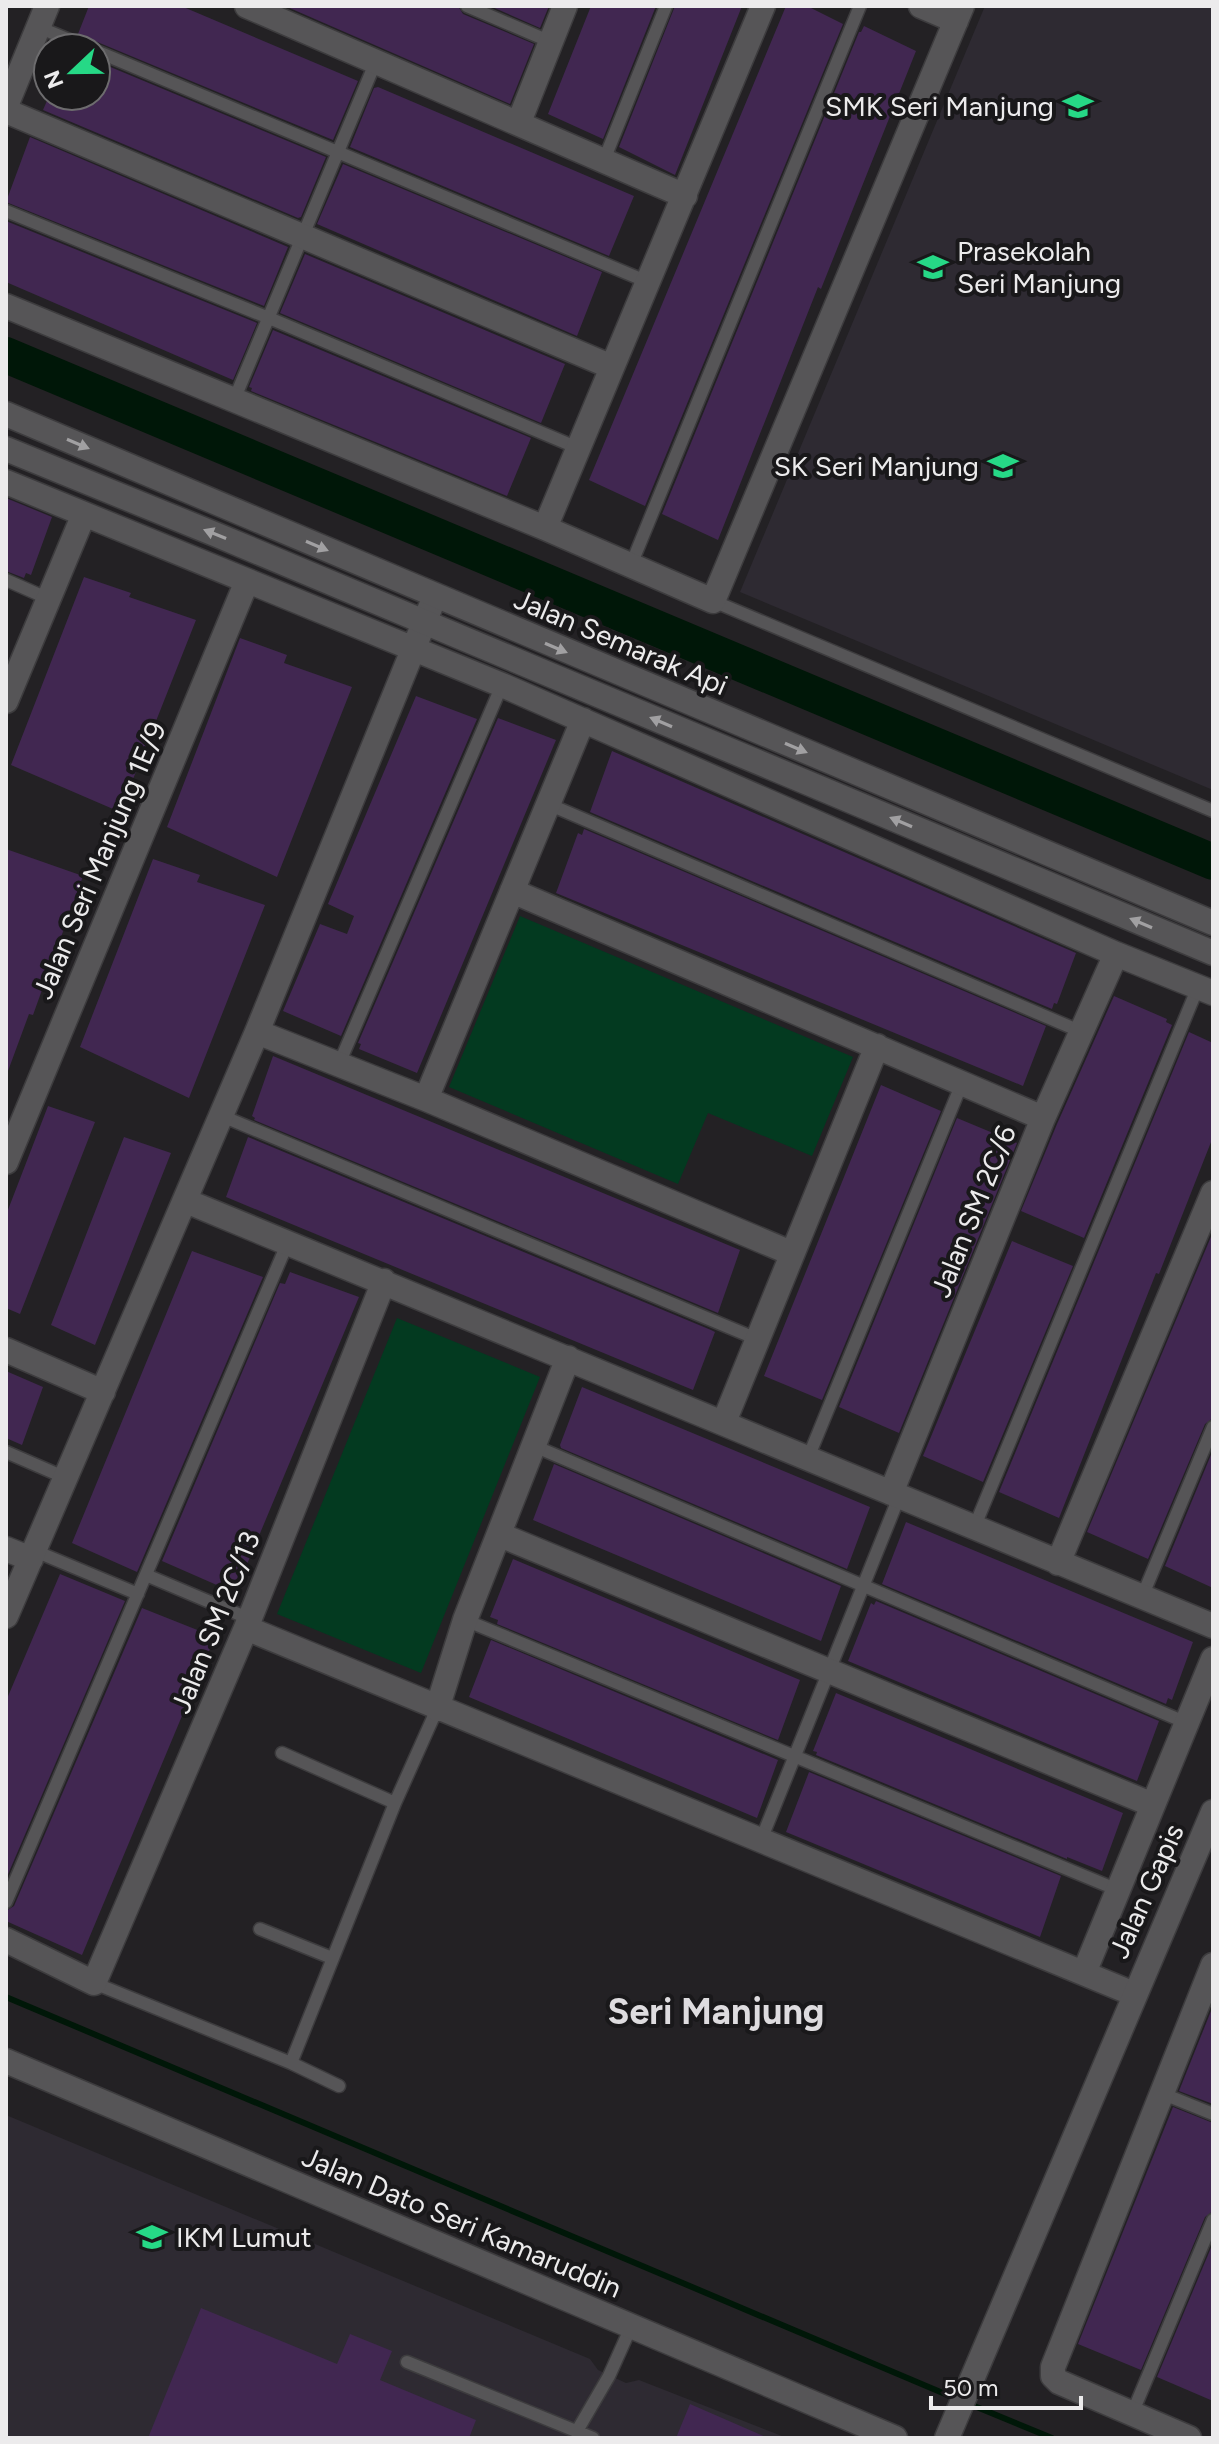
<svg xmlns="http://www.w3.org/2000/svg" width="1219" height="2444" viewBox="0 0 1219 2444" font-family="Figtree,sans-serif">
<rect width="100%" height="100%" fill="#232124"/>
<!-- built -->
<path fill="#2e2a32" d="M985,6H1213V790L740,592Z
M6,2115L590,2359L598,2370L626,2383L639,2380L787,2438H6Z"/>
<!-- green -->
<path fill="#033a20" d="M520,916L853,1057L812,1156L708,1113L678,1184L449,1087Z
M397,1318L540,1377L421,1673L277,1614Z"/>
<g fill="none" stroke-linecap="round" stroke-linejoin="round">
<!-- stream -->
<path stroke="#001708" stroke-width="6" d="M6,1997L957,2399
M967,2403L1052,2438"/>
<!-- river -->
<path stroke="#001708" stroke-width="36" d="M6,355L1213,862"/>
</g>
<!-- building -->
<path fill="#412751" d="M89,6H181L358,81L333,140L78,34Z
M285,6H458L463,14L534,44L510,104Z
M490,6H549L540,28Z
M591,6H656L603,139L548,114Z
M675,6H742L675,175L619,147Z
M786,6H807L843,24L645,506L589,480Z
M864,26L916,51L821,289L818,287L718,540L662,514L859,32H861Z
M96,61L326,157L301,217L298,218L43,110L49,96H96Z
M378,87L634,196L609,256L350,147L374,88Z
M30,137L288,247L264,306L6,202Z
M343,164L602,272L577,336L317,224Z
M6,221L257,323L233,380L6,282Z
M305,254L565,364L541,423L280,313Z
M273,330L531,438L507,496L251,391L252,388L249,387Z
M6,498L52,517L31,575L26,573L24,578L6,571Z
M84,577L131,593L129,597L196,620L120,812L11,765Z
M240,638L287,655L284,663L352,687L277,877L167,827Z
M416,696L477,719L341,1036L283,1011L320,924L347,934L354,916L328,904Z
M498,718L556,740L417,1073L359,1049L361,1044L358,1043Z
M612,751L1076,953L1057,1004L1054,1003L1052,1009L590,812Z
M584,829L1046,1026L1023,1086L556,893L578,833L582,835Z
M6,849L83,876L33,1015L29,1014L8,1071H6Z
M153,859L200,875L197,882L265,905L189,1098L80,1047Z
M1114,996L1167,1019L1166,1022L1172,1025L1084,1238L1021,1211L1057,1124Z
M1189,1032L1213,1043V1137L1159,1274L1156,1273L1059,1518L999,1492Z
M273,1056L740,1250L718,1313L254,1120L255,1118L252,1116Z
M881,1085L941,1111L822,1400L764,1376Z
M48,1106L95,1122L20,1314L6,1308V1215Z
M957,1118L1017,1143L899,1433L839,1407Z
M124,1137L171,1153L95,1345L51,1325Z
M248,1137L711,1330L715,1332L693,1390L226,1197Z
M1213,1232V1418L1205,1424L1148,1559L1087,1532Z
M1012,1241L1073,1266L983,1482L923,1456Z
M192,1251L263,1277L137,1572L72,1543Z
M290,1272L359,1297L235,1593L162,1561L280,1283L285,1284Z
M6,1371L43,1387L22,1445L6,1438Z
M582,1387L870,1507L847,1569L561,1448L560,1445Z
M1213,1450V1588L1165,1566Z
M554,1464L841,1586L821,1641L533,1520Z
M906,1522L1193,1642L1172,1700L1168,1698L1166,1704L882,1584Z
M513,1559L800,1680L778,1740L497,1624L498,1620L490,1617Z
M60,1574L125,1601L6,1879V1701Z
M876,1601L1159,1721L1137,1781L848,1661L871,1603L874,1605Z
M142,1608L215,1637L82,1955L6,1921V1911L14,1906Z
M491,1640L778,1760L757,1818L469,1697Z
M836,1693L1123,1813L1102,1871L1067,1857V1859L816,1755L817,1752L813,1751Z
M809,1772L1061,1876L1040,1937L786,1832Z
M1213,2006V2104L1179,2091Z
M1173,2107L1213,2123V2211L1205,2217L1141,2370L1078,2344Z
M1213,2243V2401L1157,2377Z
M201,2308L337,2364L350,2334L392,2351L380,2380L476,2420L469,2438H148Z
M690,2404L768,2438H676Z"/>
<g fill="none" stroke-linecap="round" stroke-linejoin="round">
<!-- service casing -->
<g stroke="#3d3c3e" stroke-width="15">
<path id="service" d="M467,6L551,42
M38,27L89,48
M96,51L648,282
M604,160L666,6
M6,211L269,318L578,448
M234,400L376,61
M631,565L860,6
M6,580L49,599
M713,601L1213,811
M548,804L1082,1032
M339,1064L502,685
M222,1116L757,1339
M534,1446L1187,1723
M6,1452L66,1478
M808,1458L962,1083
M974,1528L1198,987
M35,1551L138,1594
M146,1575L250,1619
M1142,1597L1213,1427
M465,1620L1118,1890
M282,1753L395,1803
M761,1840L899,1497
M6,1902L288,1242
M260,1929L332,1958
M94,1983L291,2063L339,2086
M291,2063L395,1803L437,1709
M1161,2093L1213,2114
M407,2362L593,2438
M1132,2414L1213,2220
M577,2431L609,2376L631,2327"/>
</g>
<!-- minor casing -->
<g stroke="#3d3c3e" stroke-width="27">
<path id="minor" d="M247,6L685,196
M921,6L956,21
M6,106L47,6
M6,111L612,367
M519,122L565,6
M6,306L545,528L713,601L962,6
M6,482L502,685L1116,954L1213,993
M545,528L763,6
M6,701L84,514
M512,891L1043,1118
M257,1032L426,1099L791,1253
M426,1099L583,720
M6,1162L247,581
M186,1201L1213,1626
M6,1350L103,1392
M724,1422L877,1046
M891,1493L1043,1118L1116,954
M500,1535L1153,1805
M6,1549L31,1559
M1058,1563L1213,1193
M6,1616L257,1032L435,596
M246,1628L1134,1994
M437,1709L465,1620L568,1358
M6,1940L94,1983L246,1628L384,1281
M1084,1973L1213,1659
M1189,2438L1059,2382L1053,2376V2367L1213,1965"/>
</g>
<!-- tertiary casing -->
<g stroke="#3d3c3e" stroke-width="27">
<path id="tertiary" d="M6,414L1213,923
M6,449L217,535L1213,953
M6,2061L895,2438
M947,2438C1037,2229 1124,2020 1213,1812"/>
</g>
<!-- service -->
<use href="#service" stroke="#565557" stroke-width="12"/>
<!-- minor -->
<use href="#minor" stroke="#565557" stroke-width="24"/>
<!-- tertiary -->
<use href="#tertiary" stroke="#565557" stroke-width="24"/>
</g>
<!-- one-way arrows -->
<defs><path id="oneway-solid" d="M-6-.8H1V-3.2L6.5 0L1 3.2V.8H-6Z" transform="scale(2)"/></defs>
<g fill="#a1a0a2">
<use href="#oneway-solid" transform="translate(78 444) rotate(23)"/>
<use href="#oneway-solid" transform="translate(215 534) rotate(-158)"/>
<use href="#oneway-solid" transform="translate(317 546) rotate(23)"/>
<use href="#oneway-solid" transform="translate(556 648) rotate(23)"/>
<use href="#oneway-solid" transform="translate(661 722) rotate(-157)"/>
<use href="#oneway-solid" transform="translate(796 748) rotate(23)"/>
<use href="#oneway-solid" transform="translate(901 822) rotate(-157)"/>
<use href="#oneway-solid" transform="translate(1141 923) rotate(-157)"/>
</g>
<!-- icons -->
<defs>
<g id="school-bare" transform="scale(2.4)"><path d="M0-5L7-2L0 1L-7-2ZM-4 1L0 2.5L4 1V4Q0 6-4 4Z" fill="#26d886" stroke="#19181a" stroke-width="2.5" paint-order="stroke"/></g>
<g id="university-bare" transform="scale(2.4)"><path d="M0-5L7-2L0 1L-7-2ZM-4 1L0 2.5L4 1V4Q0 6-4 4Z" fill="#26d886" stroke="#19181a" stroke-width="2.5" paint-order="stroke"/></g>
</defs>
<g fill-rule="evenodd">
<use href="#school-bare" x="1078" y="106"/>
<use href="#school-bare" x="933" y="267"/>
<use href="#school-bare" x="1003" y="466"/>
<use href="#university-bare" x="152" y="2237"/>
</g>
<g text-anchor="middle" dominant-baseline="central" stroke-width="8" stroke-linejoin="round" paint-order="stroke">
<!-- poi labels -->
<g font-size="28" fill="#ecebec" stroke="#19181a" text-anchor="end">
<text x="1054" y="106">SMK Seri Manjung</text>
<text x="957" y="251" text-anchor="start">Prasekolah<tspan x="957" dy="32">Seri Manjung</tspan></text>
<text x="979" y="466">SK Seri Manjung</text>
<text x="176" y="2237" text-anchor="start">IKM Lumut</text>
</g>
<!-- street labels -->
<g font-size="28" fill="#ecebec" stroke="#19181a">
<text transform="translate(621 642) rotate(23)">Jalan Semarak Api</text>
<text transform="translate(99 860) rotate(-67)">Jalan Seri Manjung 1E/9</text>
<text transform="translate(973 1211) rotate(-68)">Jalan SM 2C/6</text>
<text transform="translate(215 1622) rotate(-68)">Jalan SM 2C/13</text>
<text transform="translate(1146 1891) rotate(-66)">Jalan Gapis</text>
<text transform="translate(462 2222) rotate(23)">Jalan Dato Seri Kamaruddin</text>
</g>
<!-- district labels -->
<g font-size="36" font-weight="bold" fill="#dedcdf" stroke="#19181a">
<text x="716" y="2011">Seri Manjung</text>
</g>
</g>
<!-- border -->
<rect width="1219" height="2444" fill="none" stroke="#ecebec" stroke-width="16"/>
<!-- north arrow -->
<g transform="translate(72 72) rotate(248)"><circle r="38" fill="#19181a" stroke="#6d6c6e" stroke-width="2"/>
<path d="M0-6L14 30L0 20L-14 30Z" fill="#26d886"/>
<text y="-12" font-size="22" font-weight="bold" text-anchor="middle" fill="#ecebec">N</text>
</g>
<!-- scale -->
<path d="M931 2396v12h150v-12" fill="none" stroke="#ecebec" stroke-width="4"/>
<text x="943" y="2396" font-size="24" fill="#ecebec" stroke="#19181a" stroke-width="6" paint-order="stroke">50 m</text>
</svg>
